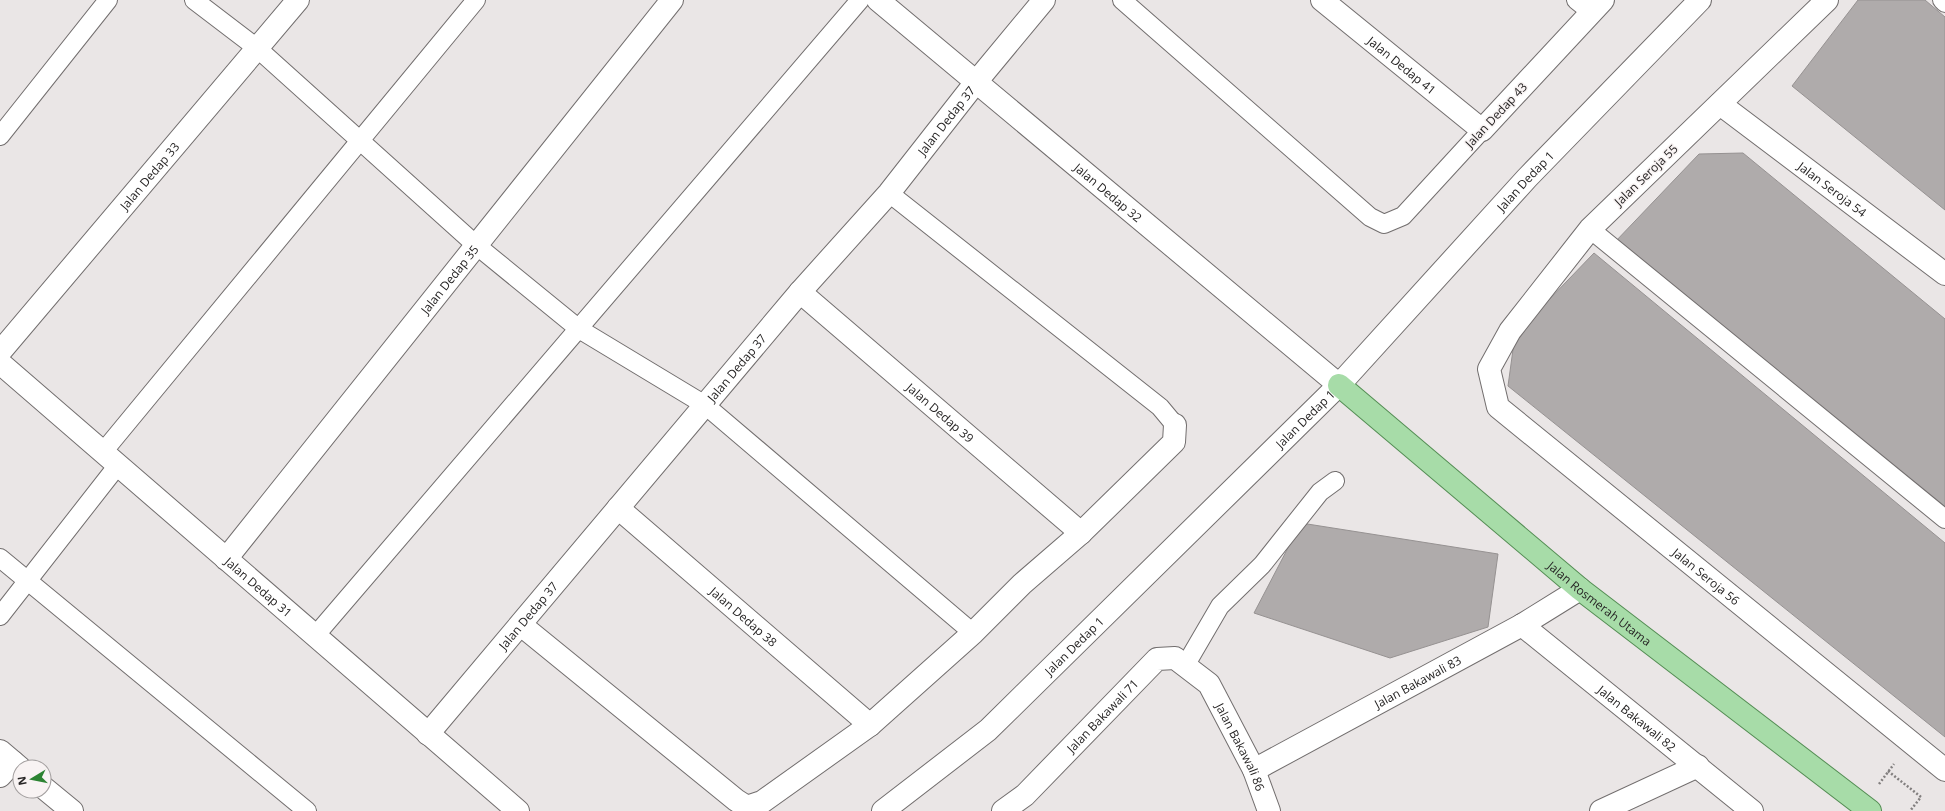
<svg xmlns="http://www.w3.org/2000/svg" width="1945" height="811" viewBox="0 0 1945 811" font-family="'Open Sans',sans-serif">
<rect width="100%" height="100%" fill="#eae6e6"/>
<!-- building -->
<path fill="#afabab" stroke="#969292" d="M1858,0H1925L1945,17V210L1792,86Z
M1743,153L1945,319V508L1614,243L1699,154Z
M1594,253L1945,543V737L1508,386L1515,335Z
M1301,523L1498,554L1488,627L1390,658L1254,613Z"/>
<g fill="none" stroke-linecap="round" stroke-linejoin="round">
<!-- lane casing -->
<g stroke="#726e6e" stroke-width="20">
<path id="lane" d="M194,0L257,48L476,245L579,329L705,405L973,633
M1122,0L1370,217L1384,224L1403,216L1482,130
M1576,0L1591,12
M1942,0L1945,3
M0,136L108,0
M889,193L1160,407L1175,425
M1590,229L1945,519
M103,452L476,0
M0,558L307,811
M0,616L118,465
M315,636L860,0
M1185,666L1220,606L1262,565L1320,492L1335,481"/>
</g>
<!-- street casing -->
<g stroke="#726e6e" stroke-width="24">
<g id="street">
<path id="s1" d="M1322,0L1482,130L1603,0"/>
<path id="s2" d="M1827,0L1590,229L1510,331L1489,369L1498,407L1945,770"/>
<path id="s3" d="M1720,104L1945,274"/>
<path id="s4" d="M800,292L1081,533"/>
<path id="s5" d="M0,352L298,0"/>
<path id="s6" d="M0,363L518,811"/>
<path id="s7" d="M618,508L870,725"/>
<path id="s8" d="M226,559L672,0"/>
<path d="M521,625L736,800L747,807L762,802L870,725L973,633L1022,584L1081,533L1174,442L1175,425"/>
<path id="s9" d="M1522,625L1752,811"/>
<path id="s10" d="M428,734L800,292L889,193L976,82L1044,0"/>
<path d="M0,751L20,768"/>
<path id="s11" d="M1254,770L1522,625L1580,589"/>
<path d="M0,776L13,762"/>
<path d="M44,788L72,811"/>
<path id="s12" d="M1003,811L1025,795L1157,659L1175,658L1209,684L1254,770L1269,811"/>
<path d="M1601,811L1698,766"/>
</g>
</g>
<!-- secondary casing -->
<g stroke="#726e6e" stroke-width="24">
<g id="secondary">
<path id="s13" d="M878,0L1339,385"/>
<path id="s14" d="M883,811L988,730L1339,385L1527,178L1700,0"/>
</g>
</g>
<!-- primary casing -->
<g stroke="#548d54" stroke-width="24">
<g id="primary">
<path id="s15" d="M1339,385L1580,589L1870,811"/>
</g>
</g>
<!-- path -->
<path stroke="#827f7f" stroke-width="2.5" stroke-dasharray="2 2" stroke-linecap="butt" d="M1888,771L1921,797L1910,811
M1879,784L1894,764"/>
<!-- lane -->
<use href="#lane" stroke="#fff" stroke-width="18"/>
<!-- street -->
<use href="#street" stroke="#fff" stroke-width="22"/>
<!-- secondary -->
<use href="#secondary" stroke="#fff" stroke-width="22"/>
<!-- primary -->
<use href="#primary" stroke="#a7dca8" stroke-width="22"/>
</g>
<g text-anchor="middle" dominant-baseline="central" stroke-width="3" stroke-linejoin="round" paint-order="stroke">
<!-- street labels -->
<g font-size="12" fill="#262424" stroke="#f8f3f3">
<text stroke="none"><textPath href="#s1" startOffset="103">Jalan Dedap 41</textPath></text>
<text transform="translate(1496 115) rotate(-47)">Jalan Dedap 43</text>
<text stroke="none"><textPath href="#s10" startOffset="803">Jalan Dedap 37</textPath></text>
<text transform="translate(1646 175) rotate(-44)">Jalan Seroja 55</text>
<text stroke="none"><textPath href="#s5" startOffset="231">Jalan Dedap 33</textPath></text>
<text stroke="none"><textPath href="#s14" startOffset="901">Jalan Dedap 1</textPath></text>
<text stroke="none"><textPath href="#s3" startOffset="141">Jalan Seroja 54</textPath></text>
<text stroke="none"><textPath href="#s13" startOffset="300">Jalan Dedap 32</textPath></text>
<text stroke="none"><textPath href="#s8" startOffset="358">Jalan Dedap 35</textPath></text>
<text stroke="none"><textPath href="#s10" startOffset="479">Jalan Dedap 37</textPath></text>
<text stroke="none"><textPath href="#s4" startOffset="185">Jalan Dedap 39</textPath></text>
<text stroke="none"><textPath href="#s14" startOffset="577">Jalan Dedap 1</textPath></text>
<text stroke="none"><textPath href="#s2" startOffset="810">Jalan Seroja 56</textPath></text>
<text stroke="none"><textPath href="#s6" startOffset="342">Jalan Dedap 31</textPath></text>
<text stroke="none"><textPath href="#s15" startOffset="340">Jalan Rosmerah Utama</textPath></text>
<text stroke="none"><textPath href="#s10" startOffset="155">Jalan Dedap 37</textPath></text>
<text stroke="none"><textPath href="#s7" startOffset="166">Jalan Dedap 38</textPath></text>
<text stroke="none"><textPath href="#s14" startOffset="253">Jalan Dedap 1</textPath></text>
<text stroke="none"><textPath href="#s11" startOffset="186">Jalan Bakawali 83</textPath></text>
<text stroke="none"><textPath href="#s12" startOffset="138">Jalan Bakawali 71</textPath></text>
<text stroke="none"><textPath href="#s9" startOffset="148">Jalan Bakawali 82</textPath></text>
<text stroke="none"><textPath href="#s12" startOffset="348">Jalan Bakawali 86</textPath></text>
</g>
</g>
<!-- north arrow -->
<g transform="translate(32 779) rotate(260)"><circle r="19" fill="#f8f3f3" stroke="#a4a0a0"/>
<path d="M0-3L7 15L0 10L-7 15Z" fill="#2c8332"/>
<text y="-6" font-size="11" font-weight="bold" text-anchor="middle" fill="#262424">N</text>
</g>
</svg>
